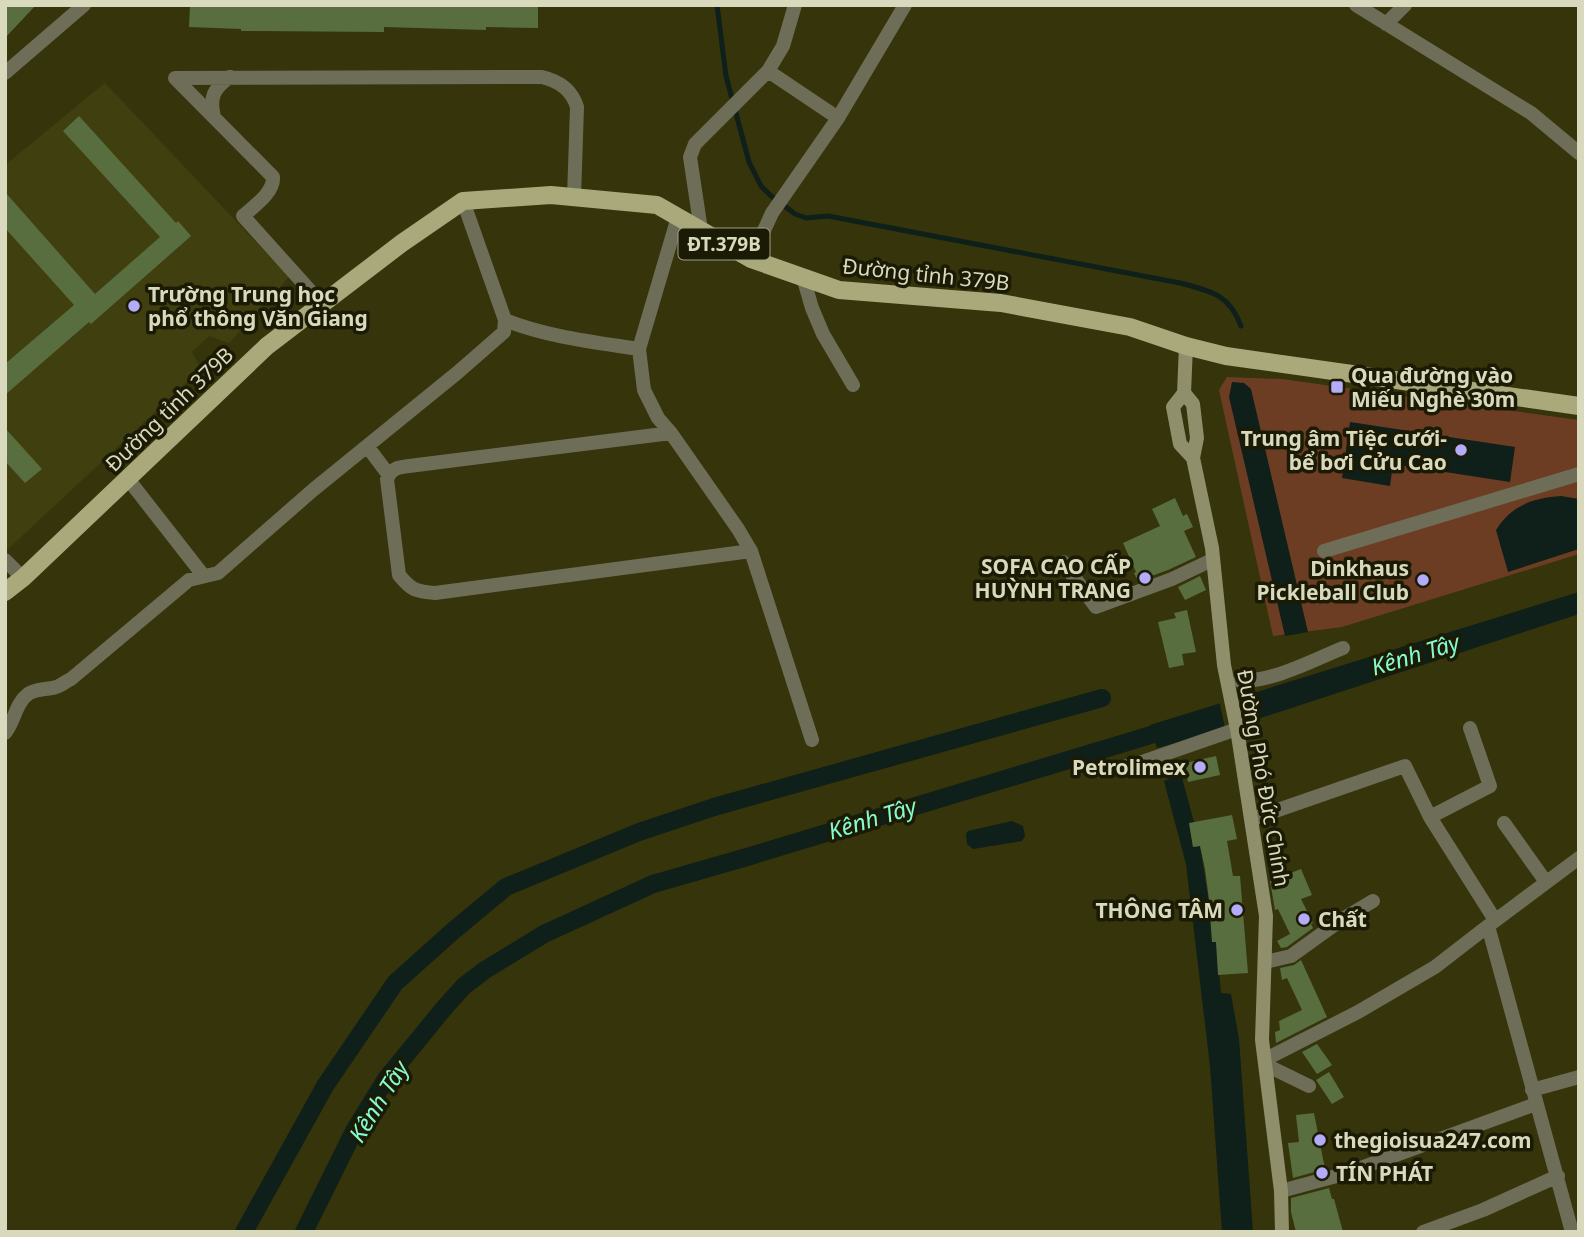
<svg xmlns="http://www.w3.org/2000/svg" width="1584" height="1237" viewBox="0 0 1584 1237" font-family="'Noto Sans',sans-serif">
<rect width="100%" height="100%" fill="#35340b"/>
<!-- built -->
<path fill="#403f10" d="M105,83L289,277L229,343L209,336L192,352L201,369L5,552V165Z"/>
<!-- green -->
<path fill="#6c3d23" d="M1227,377L1282,379L1579,420V554L1342,627L1273,636L1219,390Z"/>
<!-- water -->
<path fill="#0f1f19" d="M1232,382L1244,383L1251,389L1308,632L1285,636L1229,397Z
M1350,422L1515,447L1510,482L1393,464L1390,486L1342,478Z
M1561,496L1579,499V549L1508,572L1496,530C1512,505 1533,498 1561,496Z
M1579,592V614L1224,730L1157,748L1150,725Z
M1178,763L1194,822L1189,824L1193,847L1200,846L1211,915H1210L1216,942L1221,993L1231,994L1239,1039L1253,1232H1222L1210,1066L1186,864L1164,781L1171,778L1168,766Z
M1012,821L1023,826L1025,836L1022,841L973,849L967,844L966,834L968,831Z"/>
<!-- pier -->
<path fill="#35340b" d="M1244,693L1250,725L1226,733L1219,700Z"/>
<g fill="none" stroke-linecap="round" stroke-linejoin="round">
<!-- stream -->
<path stroke="#0f1f19" stroke-width="5" d="M717,5L726,76L749,162L761,186L770,195L795,214L806,218L828,216L1180,283C1211,291 1229,294 1241,326"/>
<!-- canal -->
<path stroke="#0f1f19" stroke-width="18" d="M244,1232L325,1086L395,983L453,931L506,887L639,832L714,807L1102,698
M304,1232L354,1131L386,1079L445,1007L464,986L485,970L544,934L653,884L747,857L1174,728"/>
</g>
<!-- building -->
<path fill="#596e3f" d="M5,5H36L5,38Z
M190,5H538V28L486,27V30L384,27V32L241,31V29L189,27Z
M79,116L176,223L178,221L191,236L91,324L89,322L5,395V364L74,305L5,228V192L95,294L160,237L63,131Z
M5,428L42,469L25,483L5,461Z
M1175,498L1183,516L1187,514L1193,527L1184,531L1196,557L1168,570L1138,581L1134,573L1136,572L1123,543L1160,526L1152,509Z
M1200,576L1206,590L1185,600L1178,587Z
M1187,610L1196,652L1182,654L1184,665L1169,668L1158,622L1176,618L1174,613Z
M1216,756L1220,775L1188,782L1187,777H1184L1181,764Z
M1232,815L1237,839L1227,841L1233,876H1240L1248,973L1218,975L1216,942H1212L1210,915H1211L1205,869L1200,846L1193,847L1189,823Z
M1301,869L1312,895L1301,899L1313,923L1311,924L1313,928L1287,947L1281,948L1277,941L1290,934L1278,909L1275,910L1270,881Z
M1301,960L1327,1017L1276,1043L1275,1032L1280,1030L1279,1021L1302,1010L1287,978L1282,980L1280,968L1294,965Z
M1317,1044L1332,1065L1317,1074L1302,1052Z
M1329,1072L1344,1097L1332,1104L1316,1080Z
M1314,1113L1325,1169L1293,1178L1288,1143L1299,1142L1296,1115Z
M1329,1188L1332,1199H1334L1343,1232H1296L1291,1212V1198Z"/>
<g fill="none" stroke-linecap="round" stroke-linejoin="round">
<!-- street -->
<path stroke="#6e6e58" stroke-width="14" d="M795,5L783,46L768,71L838,118
M1356,5L1531,113L1579,153
M1386,24L1405,5
M5,73L84,5
M214,117C209,97 214,88 230,77
M701,230L690,157L695,144L768,71
M751,259L772,213L838,118L905,5
M803,277L812,308L823,334L853,385
M322,304L243,216C254,206 274,193 273,177L175,78L542,77C559,81 572,90 577,107L574,197
M505,320C548,337 594,342 639,349L644,390L658,418L671,433
M639,349L678,217
M367,446L388,474
M128,479L203,575
M751,551L435,593C416,591 412,591 399,575L387,479C390,468 400,467 409,466L671,433L738,529L751,551L812,740
M1324,551L1579,474
M5,560L23,578
M1063,562L1096,607L1172,579L1212,560
M1240,681C1275,681 1311,661 1343,648
M5,733C15,721 15,704 28,694C36,688 47,690 56,687C61,686 66,681 71,679L189,580L218,573L313,490L457,373L504,332L505,320L463,201
M1101,771L1133,765L1237,729
M1430,817L1490,786L1470,728
M1252,819L1405,766L1430,817L1495,920
M1504,823L1546,882
M1488,926L1572,1232
M1265,962L1291,956L1341,920L1373,901
M1266,1059L1358,1012L1435,967L1488,926L1579,858
M1266,1065L1309,1086
M1532,1090L1579,1077
M1281,1191L1344,1174L1536,1104
M1423,1232L1483,1210L1558,1176"/>
<!-- secondary -->
<path stroke="#8f8f6c" stroke-width="14" d="M1186,346L1184,393L1173,407L1180,444L1193,458
M1184,393L1193,404L1197,438L1193,458L1212,548L1224,665L1237,729L1266,916L1262,1040L1281,1191L1282,1232"/>
<!-- primary -->
<path stroke="#a9a97c" stroke-width="18" d="M5,592L23,578L267,346L402,243L463,201L551,195L657,205L751,259L839,290L1001,303L1130,327L1186,346L1226,356L1579,406"/>
</g>
<!-- markers -->
<g fill="#b4acf9" stroke="#1b1b05" stroke-width="2.5">
<circle cx="134" cy="306" r="7"/>
<rect x="1330" y="380" width="14" height="14" rx="3.5"/>
<circle cx="1461" cy="450" r="7"/>
<circle cx="1145" cy="578" r="7"/>
<circle cx="1423" cy="580" r="7"/>
<circle cx="1200" cy="767" r="7"/>
<circle cx="1237" cy="910" r="7"/>
<circle cx="1304" cy="919" r="7"/>
<circle cx="1320" cy="1140" r="7"/>
<circle cx="1322" cy="1173" r="7"/>
</g>
<g text-anchor="middle" dominant-baseline="central" stroke-width="7" stroke-linejoin="round" paint-order="stroke">
<!-- shield labels -->
<rect fill="#1b1b05" stroke="#a0a086" stroke-width="2" x="678.5" y="228.5" width="91" height="31" rx="5"/>
<g font-size="19" font-weight="bold" fill="#d9d9be">
<text x="724" y="244">ĐT.379B</text>
</g>
<!-- street labels -->
<g font-size="21" fill="#d9d9be" stroke="#1b1b05">
<text transform="translate(926 274) rotate(6)">Đường tỉnh 379B</text>
<text transform="translate(169 409) rotate(-44)">Đường tỉnh 379B</text>
<text transform="translate(1264 778) rotate(80)">Đường Phó Đức Chính</text>
</g>
<!-- poi labels -->
<g font-size="21" font-weight="bold" fill="#d9d9be" stroke="#1b1b05" text-anchor="start">
<text x="148" y="294">Trường Trung học<tspan x="148" dy="24">phổ thông Văn Giang</tspan></text>
<text x="1351" y="375">Qua đường vào<tspan x="1351" dy="24">Miếu Nghè 30m</tspan></text>
<text x="1447" y="438" text-anchor="end">Trung âm Tiệc cưới-<tspan x="1447" dy="24">bể bơi Cửu Cao</tspan></text>
<text x="1131" y="566" text-anchor="end">SOFA CAO CẤP<tspan x="1131" dy="24">HUỲNH TRANG</tspan></text>
<text x="1409" y="568" text-anchor="end">Dinkhaus<tspan x="1409" dy="24">Pickleball Club</tspan></text>
<text x="1186" y="767" text-anchor="end">Petrolimex</text>
<text x="1223" y="910" text-anchor="end">THÔNG TÂM</text>
<text x="1318" y="919">Chất</text>
<text x="1334" y="1140">thegioisua247.com</text>
<text x="1336" y="1173">TÍN PHÁT</text>
</g>
<!-- water labels -->
<g font-size="23" font-style="italic" fill="#85fad0" stroke="#1b1b05">
<text transform="translate(1415 654) rotate(-17)">Kênh Tây</text>
<text transform="translate(872 818) rotate(-17)">Kênh Tây</text>
<text transform="translate(378 1101) rotate(-58)">Kênh Tây</text>
</g>
</g>
<!-- border -->
<rect width="1584" height="1237" fill="none" stroke="#d9d9be" stroke-width="14"/>
</svg>
